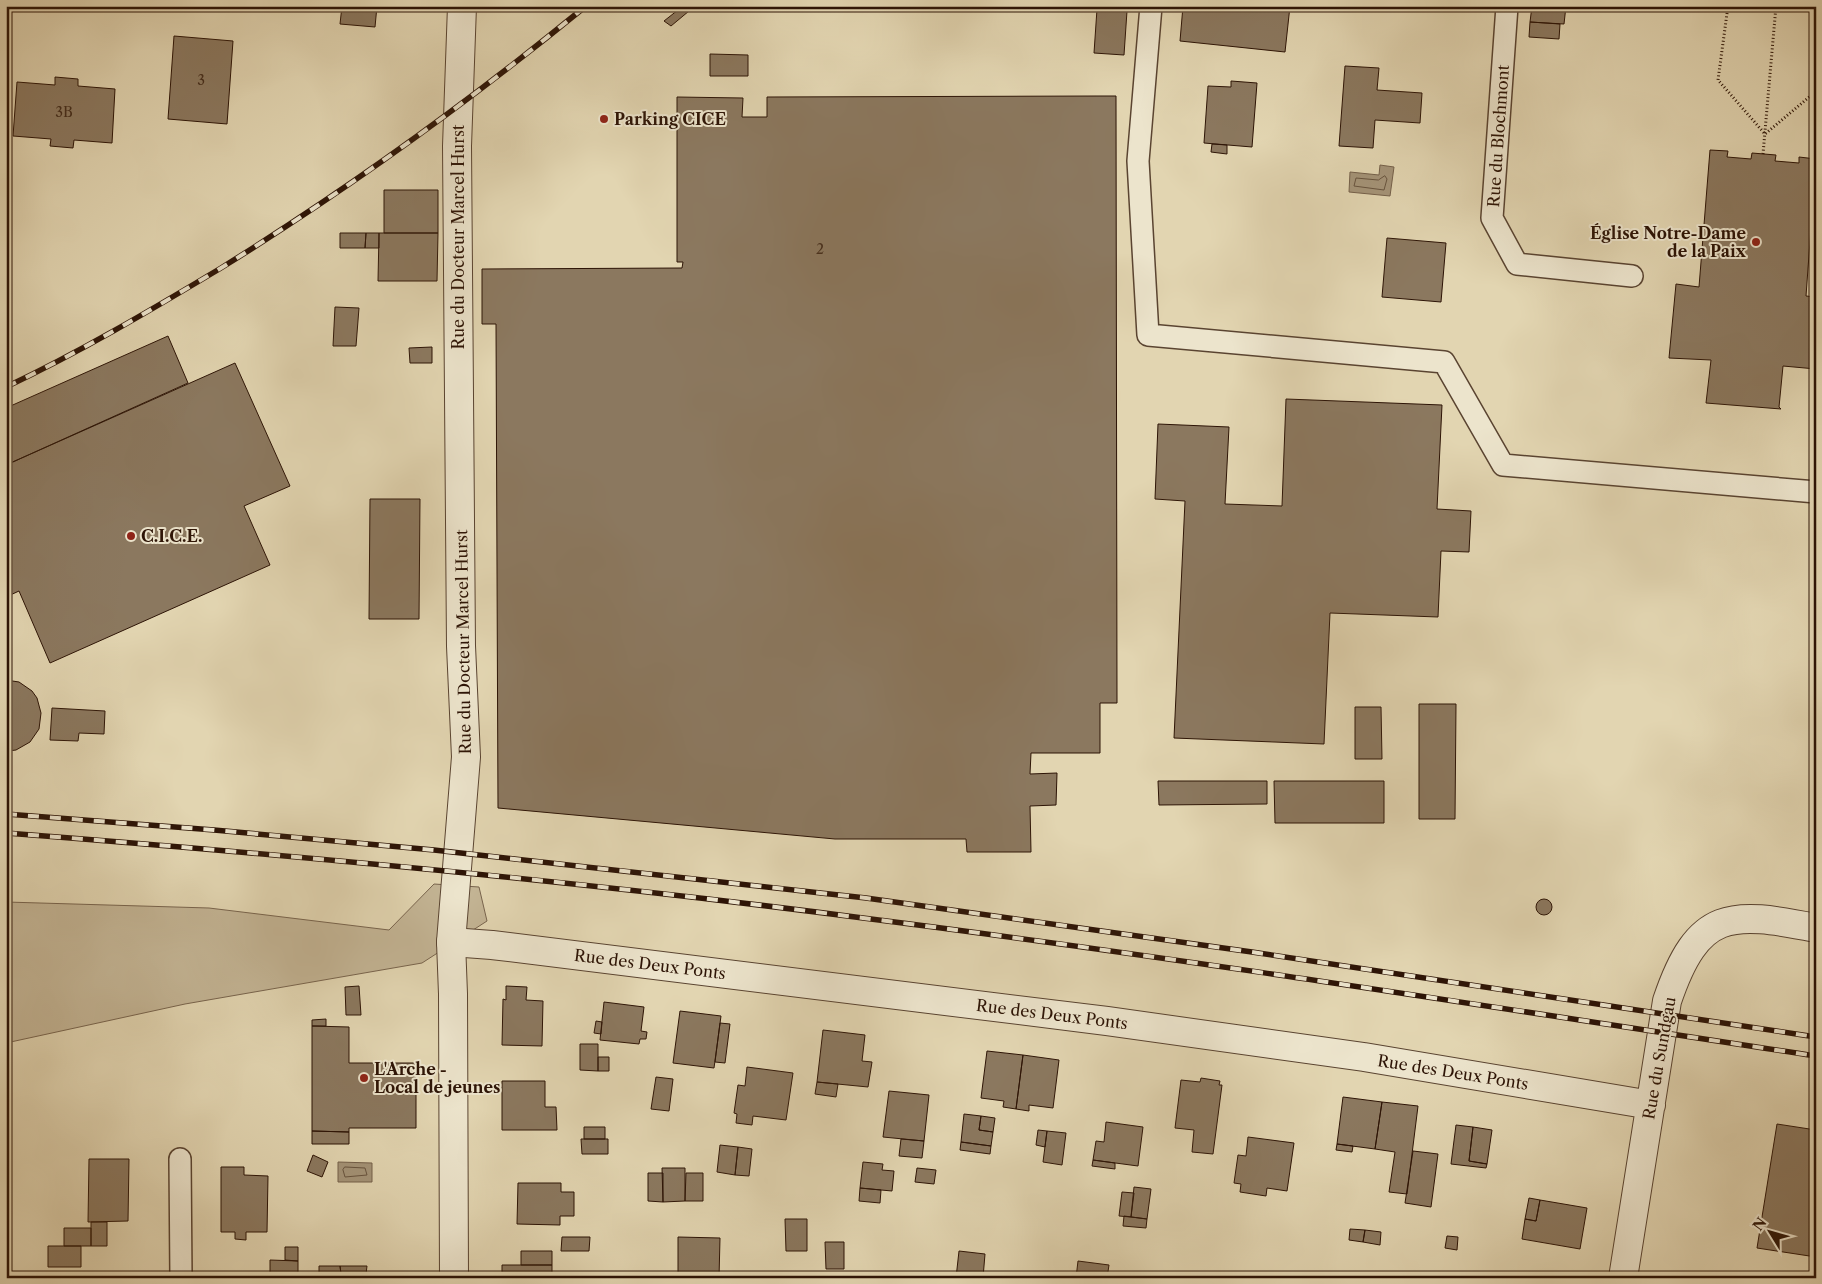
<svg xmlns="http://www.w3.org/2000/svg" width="1822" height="1284" viewBox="0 0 1822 1284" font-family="'Libre Caslon Text',serif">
<rect width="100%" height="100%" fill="#e2d5b1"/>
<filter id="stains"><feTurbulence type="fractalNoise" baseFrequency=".004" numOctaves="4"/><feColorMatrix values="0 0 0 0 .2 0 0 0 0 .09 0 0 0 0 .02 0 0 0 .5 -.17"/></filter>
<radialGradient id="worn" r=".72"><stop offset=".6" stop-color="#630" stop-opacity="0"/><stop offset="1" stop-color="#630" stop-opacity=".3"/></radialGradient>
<!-- green -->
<path fill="#c3b494" stroke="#78644d" d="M434,884L479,887L487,921L422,963L185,1004L6,1043V902L209,908L389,930Z"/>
<!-- water -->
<path fill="#a49377" stroke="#74604a" d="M1380,165L1394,167L1390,196L1349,192L1350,172L1379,175Z
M338,1162L372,1163V1182H338Z"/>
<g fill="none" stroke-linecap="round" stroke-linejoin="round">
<!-- shore -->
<path stroke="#68543e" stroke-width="1" d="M1385,176L1387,179L1384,190L1354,186L1356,178L1378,180Z
M345,1167L365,1168L367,1175L345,1177L343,1170Z"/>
</g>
<!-- building -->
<path fill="#8b785f" stroke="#2d1406" d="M342,6H377L375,27L340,24Z
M683,6H695L671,26L664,21Z
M1183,6H1290L1285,52L1180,41Z
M1532,6H1566L1564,24L1530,22Z
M1097,9L1127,11L1124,55L1094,53Z
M1530,22L1560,24L1559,39L1529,37Z
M174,36L233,41L227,124L168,119Z
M710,54L748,55V76H710Z
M1345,66L1379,68L1377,90L1422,93L1420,123L1375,120L1373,148L1339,146Z
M55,77L78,79V86L115,89L112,143L74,140L73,148L50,146L51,139L13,136L17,82L55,85Z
M1231,81L1257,83L1252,147L1204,143L1208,86L1231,87Z
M1097,96H1116L1117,703H1100V753H1031L1030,774L1057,773L1056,805L1030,806L1031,852H967L966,839H835L498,808L496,324H482V269L682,268L683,262H677V97L743,98L742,117H767V97Z
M1212,144L1227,145V154L1211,152Z
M1710,150L1728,151L1727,157L1751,159L1752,153L1776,155L1775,161L1799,163V157L1816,159L1806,296L1816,297V369L1783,366L1779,407L1781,409L1706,403L1711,360L1669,358L1676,284L1699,287Z
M384,190H438V233H384Z
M340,233H366L365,248H340Z
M366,233H379V248H365Z
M379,233H438L437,281H378Z
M1387,238L1446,243L1441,302L1382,297Z
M335,307L359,308L356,346H333Z
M168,336L188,383L6,465V408Z
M432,347V363H410L409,348Z
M235,363L290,486L244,506L270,565L50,663L19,591L6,597V465Z
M1286,399L1442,405L1437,509L1471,511L1469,552L1441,551L1438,617L1330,613L1324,744L1174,738L1185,501L1155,499L1158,424L1229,427L1225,504L1282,506Z
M370,499H420L419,619H369Z
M6,680L19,682L32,691L37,698L41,713L39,729L30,742L16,750L8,751Z
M1419,704H1456L1455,819H1419Z
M1355,707H1381L1382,759H1355Z
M52,708L105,711L104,734L79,733L78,741L50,740Z
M1158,781H1267V804L1159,805Z
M1274,781H1384V823H1275Z
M1536 907a8 8 0 1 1 16 0a8 8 0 1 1-16 0Z
M359,986L361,1015H346L345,987Z
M506,986L527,987L526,1000L543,1001L542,1046L502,1045L503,999L506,1000Z
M604,1002L644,1007L641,1031L647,1032L646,1039H640L639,1044L600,1040Z
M680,1011L721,1016L714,1068L673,1063Z
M326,1019V1026H312V1020Z
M596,1021L602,1022L601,1034L594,1033Z
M720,1023L730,1024L725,1063L715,1062Z
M312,1026L349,1027V1063H416V1128H349V1132L312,1131Z
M823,1030L865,1035L862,1061L872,1062L868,1087L817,1082Z
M580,1044H598V1071L580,1070Z
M987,1051L1023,1055L1016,1109L1003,1107L1004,1101L981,1098Z
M1023,1055L1059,1060L1053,1108L1029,1105V1111L1016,1109Z
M598,1057H609V1071H598Z
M747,1067L793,1073L786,1120L753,1116L752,1125L736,1123L737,1114L734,1113L738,1085L745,1086Z
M656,1077L673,1079L669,1111L651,1109Z
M1201,1078L1220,1081L1219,1085H1222L1213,1154L1192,1152L1194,1130L1175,1128L1181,1080L1200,1082Z
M502,1081H545V1107H556L557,1130H502Z
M817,1082L838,1084L836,1097L815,1094Z
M889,1091L929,1095L924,1141L883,1137Z
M1343,1097L1382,1102L1375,1149L1337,1144Z
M1382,1102L1418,1106L1407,1194L1389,1192L1395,1152L1375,1149Z
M964,1114L981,1116L979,1130L993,1132L991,1146L961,1142Z
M981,1116L995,1118L993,1132L979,1130Z
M1106,1122L1143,1127L1138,1166L1093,1160L1096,1141L1104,1142Z
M1777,1124L1816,1130V1257L1757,1248Z
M1456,1125L1473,1127L1469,1161L1487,1164L1486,1168L1451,1164Z
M584,1127H605V1139H584Z
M1473,1127L1492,1130L1487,1164L1469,1161Z
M1038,1130L1047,1131L1045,1147L1036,1145Z
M312,1131L349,1132V1144H312Z
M1047,1131L1066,1133L1062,1165L1043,1162Z
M1248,1137L1294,1143L1287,1191L1267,1188L1266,1196L1240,1192L1241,1184L1234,1183L1238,1155L1246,1156Z
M581,1139H608V1154H582Z
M901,1139L924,1141L922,1158L899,1156Z
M961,1142L991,1146L990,1154L960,1150Z
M1337,1144L1353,1146L1352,1152L1336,1150Z
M720,1145L738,1147L735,1175L717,1172Z
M738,1147L752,1149L749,1176L735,1175Z
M1413,1151L1438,1154L1431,1207L1405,1203Z
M313,1155L328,1162L322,1177L307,1171Z
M89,1159H129L128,1221L88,1222Z
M1093,1160L1115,1163V1169L1092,1166Z
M863,1162L883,1164L882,1170L894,1171L892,1191L860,1188Z
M221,1167H244V1175L268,1176L267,1232H246V1240L235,1239V1232H221Z
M662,1168H685V1201L663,1202Z
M917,1168L936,1170L934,1184L915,1182Z
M648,1173H663V1202L648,1201Z
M686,1173H703V1201H685Z
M518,1183H561V1192H574V1216H560V1225L517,1224Z
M1134,1187L1151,1189L1147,1219L1131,1217Z
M860,1188L881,1190L880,1203L859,1201Z
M1122,1192L1134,1193L1131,1217L1119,1216Z
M1529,1198L1540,1200L1536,1221L1525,1219Z
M1540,1200L1587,1208L1580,1249L1522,1239L1525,1219L1536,1221Z
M1124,1216L1147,1219L1146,1228L1123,1226Z
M785,1219H807V1251H786Z
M91,1222H107V1246H91Z
M64,1228H91V1246H64Z
M1350,1229L1365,1230L1363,1242L1349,1240Z
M1365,1230L1381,1232L1380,1245L1363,1242Z
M1447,1236L1458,1237L1457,1250L1445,1248Z
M562,1237H590L589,1251H561Z
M678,1237L720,1238L719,1278H678Z
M825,1242H844V1269H826Z
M48,1246H81V1267H48Z
M285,1247H298V1261L285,1260Z
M521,1251H552V1265H521Z
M959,1251L985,1254L983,1278H956Z
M270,1260L298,1261V1278H270Z
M1078,1261L1109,1265L1107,1278H1076Z
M502,1265H552V1278H502Z
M319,1266H340L341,1274H319Z
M340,1266H367L366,1274H341Z
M745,1273H769V1278H745Z
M319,1274H366V1278H319Z
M603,1275H624V1278H603Z"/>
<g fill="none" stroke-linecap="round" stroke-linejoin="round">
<!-- service casing -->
<g stroke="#5a4431" stroke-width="24">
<path id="service" d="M1151,6L1138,161L1148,335L1444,362L1503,465L1816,492
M1507,6L1492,218L1517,264L1632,276
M180,1159L181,1278"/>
</g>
<!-- minor casing -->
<g stroke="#5a4431" stroke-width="30">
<path id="minor" d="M451,942L492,945L1107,1021L1364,1057L1651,1105
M1623,1278L1667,1001C1698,909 1730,911 1816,928"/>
</g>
<!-- tertiary casing -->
<g stroke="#5a4431" stroke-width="30">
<path id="tertiary" d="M454,1278L453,994L451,942L466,757L461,646L457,146L462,6"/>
</g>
<!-- path -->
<path stroke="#2d1406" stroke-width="3" stroke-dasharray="1 2.5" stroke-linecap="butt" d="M1728,6L1718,80L1765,134L1814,93L1816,76
M1763,154L1776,6
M6,268L10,267"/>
<!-- service -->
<use href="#service" stroke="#ece4cc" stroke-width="21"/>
<!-- minor -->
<use href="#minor" stroke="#ece4cc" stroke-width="28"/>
<!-- tertiary -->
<use href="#tertiary" stroke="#ece4cc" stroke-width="28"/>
<!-- rail casing -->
<g stroke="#2d1406" stroke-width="5.5">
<path id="rail" d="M6,387C80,352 151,310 221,268C348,189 470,101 586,6
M6,814L214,830L434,850L866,898L1252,952L1816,1037
M6,833C293,855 578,881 863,918C1182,958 1499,1008 1816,1056"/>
</g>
<!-- rail -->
<use href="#rail" stroke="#ece4cc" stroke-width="4" stroke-dasharray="11" stroke-linecap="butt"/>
</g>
<!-- markers -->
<g fill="#8f2418" stroke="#ece4cc" stroke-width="2">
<circle cx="604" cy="119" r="5"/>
<circle cx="1756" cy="242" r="5"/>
<circle cx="131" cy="536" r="5"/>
<circle cx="364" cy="1078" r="5"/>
</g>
<g text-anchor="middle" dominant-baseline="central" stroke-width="4" stroke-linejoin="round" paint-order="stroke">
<!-- number labels -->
<g font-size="14" fill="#442d1c">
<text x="201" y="80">3</text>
<text x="64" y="112">3B</text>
<text x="820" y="249">2</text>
</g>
<!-- poi labels -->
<g font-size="16" font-weight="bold" fill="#2d1406" stroke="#ece4cc" text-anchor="start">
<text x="614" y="119">Parking CICE</text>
<text x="1746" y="233" text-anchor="end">Église Notre-Dame<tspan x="1746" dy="18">de la Paix</tspan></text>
<text x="141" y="536">C.I.C.E.</text>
<text x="374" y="1069">L'Arche -<tspan x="374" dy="18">Local de jeunes</tspan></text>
</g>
<!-- street labels -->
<g font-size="16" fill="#2d1406" stroke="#ece4cc">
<text transform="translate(1498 136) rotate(-86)">Rue du Blochmont</text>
<text transform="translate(458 237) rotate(-90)">Rue du Docteur Marcel Hurst</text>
<text transform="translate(463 642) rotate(-91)">Rue du Docteur Marcel Hurst</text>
<text transform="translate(650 964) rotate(7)">Rue des Deux Ponts</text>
<text transform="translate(1052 1014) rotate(7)">Rue des Deux Ponts</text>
<text transform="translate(1659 1058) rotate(-80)">Rue du Sundgau</text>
<text transform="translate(1453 1072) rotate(9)">Rue des Deux Ponts</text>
</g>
</g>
<!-- margin -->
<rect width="1822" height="1284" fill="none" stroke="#e2d5b1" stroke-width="25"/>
<rect x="8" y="8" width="1807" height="1269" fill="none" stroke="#2d1406" stroke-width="2.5"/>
<rect x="12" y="12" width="1797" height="1259" fill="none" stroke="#2d1406"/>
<!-- north arrow -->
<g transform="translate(1770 1232) rotate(307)" stroke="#ece4cc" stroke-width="4" paint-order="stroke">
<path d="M0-4L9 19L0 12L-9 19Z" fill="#2d1406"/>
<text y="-8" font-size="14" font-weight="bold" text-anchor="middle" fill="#2d1406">N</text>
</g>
<rect width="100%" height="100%" filter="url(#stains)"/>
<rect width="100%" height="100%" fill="url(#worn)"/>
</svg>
